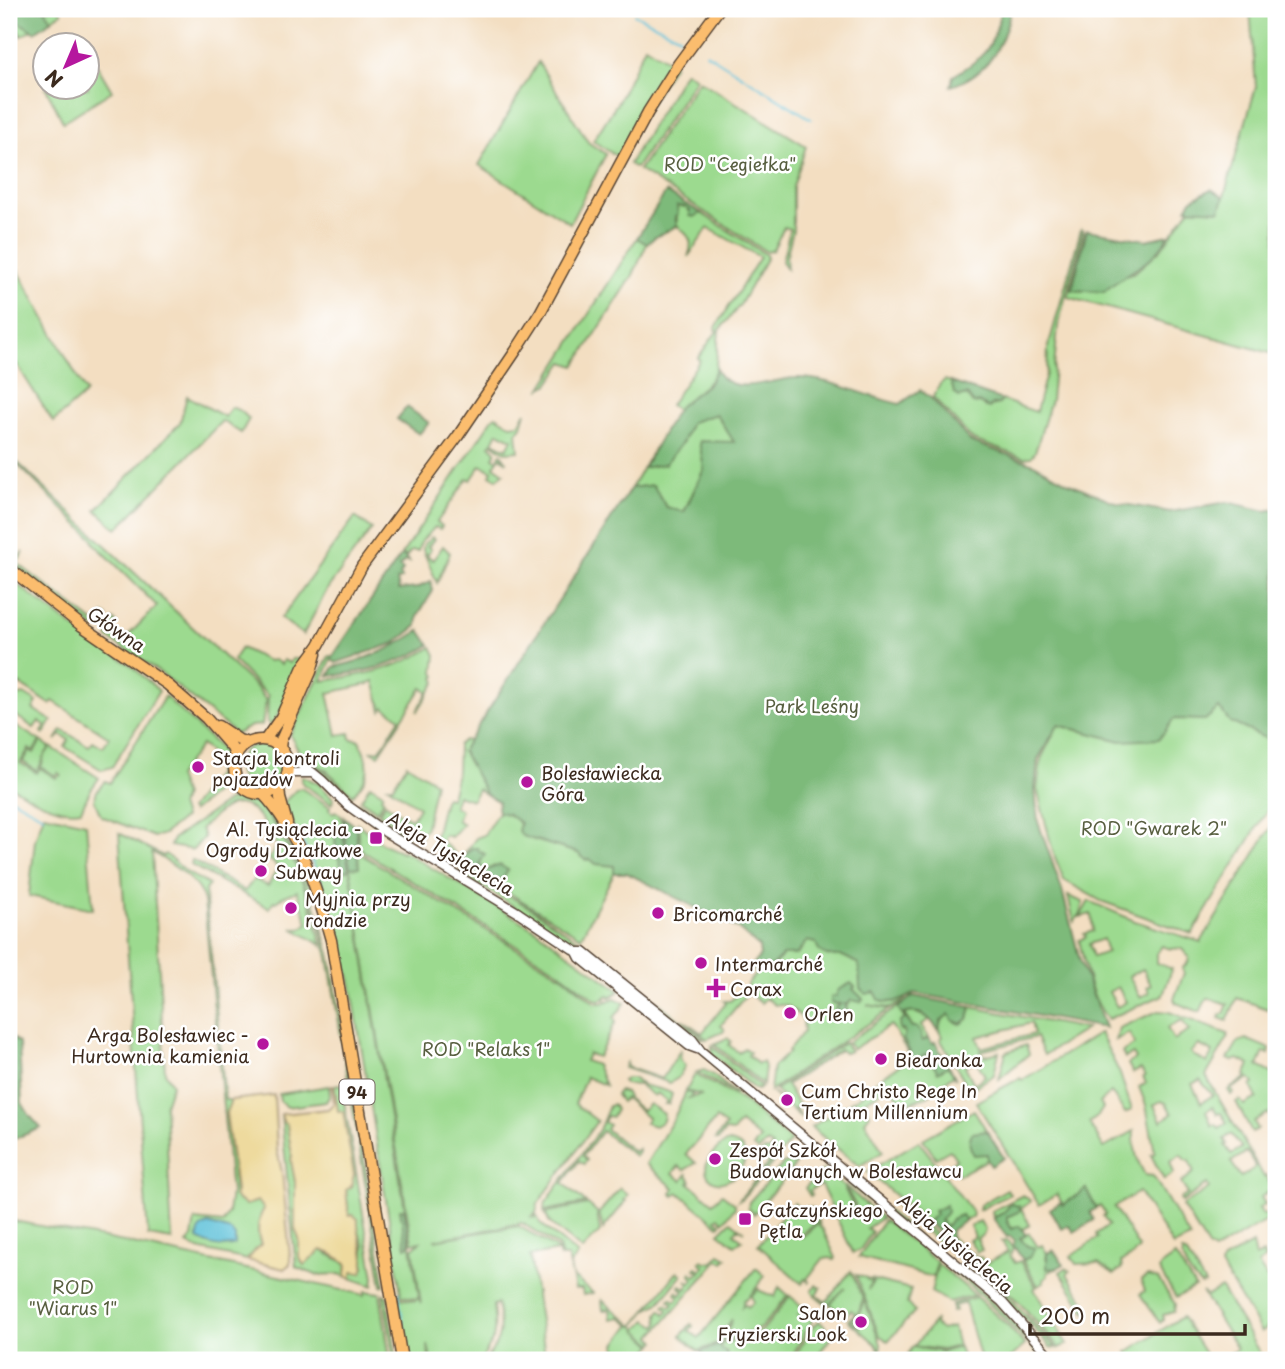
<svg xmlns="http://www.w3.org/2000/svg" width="1285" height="1369" viewBox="0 0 1285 1369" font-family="'Playpen Sans',sans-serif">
<rect width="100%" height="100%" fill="#fff"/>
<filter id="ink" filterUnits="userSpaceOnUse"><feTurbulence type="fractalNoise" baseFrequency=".0143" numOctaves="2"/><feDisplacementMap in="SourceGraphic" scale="14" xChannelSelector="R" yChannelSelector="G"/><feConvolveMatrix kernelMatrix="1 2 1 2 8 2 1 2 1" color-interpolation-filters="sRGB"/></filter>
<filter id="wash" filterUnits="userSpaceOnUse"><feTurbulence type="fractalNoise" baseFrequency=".00686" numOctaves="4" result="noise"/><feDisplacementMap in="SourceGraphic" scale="28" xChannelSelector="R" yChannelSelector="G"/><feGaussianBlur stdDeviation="1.57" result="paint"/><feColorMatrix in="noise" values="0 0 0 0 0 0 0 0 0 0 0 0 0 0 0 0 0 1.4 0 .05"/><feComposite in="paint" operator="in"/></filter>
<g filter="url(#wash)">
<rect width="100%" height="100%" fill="#f3dec1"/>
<!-- green -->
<path fill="#9cda8f" stroke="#6c8256" stroke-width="2" fill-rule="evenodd" d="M9,9H60L62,13L21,36Z
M1250,9H1276V351L1274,354L1068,297L1085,231L1072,290L1104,292L1118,278L1135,272L1161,249L1190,208L1220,210L1256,87Z
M645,46L674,64L618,157L593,141L619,100Z
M95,62L112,91L63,122L46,88H88V65Z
M538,62L589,143L606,154L570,223L479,165Z
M685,71L696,78L636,168L629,164Z
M699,80L806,146L793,187V230L786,258L787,270L782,261L790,229L784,227L773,250L767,252L639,170Z
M677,206L686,207L694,217L701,213L765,254L767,257L740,305L719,331L715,376L677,410L670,405L700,360L698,358L717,331L715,329L760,257L708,228L688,257C694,241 690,236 677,226Z
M1081,229L1083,230L1058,326L1051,400L1035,452L1031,457L1024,458L973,440L933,397L940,384L945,380L951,382L954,392L959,397L967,395L972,403H980L986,407L999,404L1002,400L1036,412L1047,370L1048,348Z
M637,238L647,244L632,277L575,366L564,362L548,385L542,388Z
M9,254L86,393L53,422L9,352Z
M187,396L225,417L231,407L241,411L249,419L241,433L222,421L117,529L96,510L180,423Z
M526,412L522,426L517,433L519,451L505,452L492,443L490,445L496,451L493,458L497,460L501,454L507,462L500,457L494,466L504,473L497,479L490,475L492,471L481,465L471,480L468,478L437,522L442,526L440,529L435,527C428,535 420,539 418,551H411L406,557L402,554L493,418L496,416L511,425L519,424ZM498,432L512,439L507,449L493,442Z
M716,414L735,442L704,469L684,512L666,507L653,485L631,488L643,468L665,463L682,443L691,422Z
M16,461L258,689L266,701L262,725L251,726L236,734L162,674L108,638V629L113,620L117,623L110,633L123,641L157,606L94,543L93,539L17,464L13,467L15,473L14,475L9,471Z
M355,517L372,529L328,588L303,635L281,618Z
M432,537L434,539L428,547L431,549L427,555L433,560L443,546L450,553L437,583L423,550L424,544Z
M9,547L20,556L24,552L17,563L96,624L104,614L108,617L102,625L94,628L9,562Z
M9,578L73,627L132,666L159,691L112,767L102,770L65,747L69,740L61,735L56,740L62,730L89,746L93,741L103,747L109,737L53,701L50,704L19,684L9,700V690L16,677L9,671Z
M432,647L436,655L434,673L436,676L434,678L436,682L417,712L428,692L422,688L379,755L372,751L380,750L400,718L384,707L382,710L374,681L369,684L328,693L337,735L350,733L351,739L359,740C370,765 373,773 353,795L325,769L302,758L290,735L329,656H333L322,681C362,675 397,670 432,647Z
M241,648L268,661L274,660L281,664L283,660L290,663L292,659H306L282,709L270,727L267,721L268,696L233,660Z
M24,694L37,702L33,709L52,721L44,734L42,732L46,726L39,721L34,728L12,713L11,706L16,696Z
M165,696L219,747L226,759L227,768L222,787L192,812L190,809L217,774L214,758L211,757L209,751L201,745L177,777L184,796L180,805L184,818L164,834L154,837L101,816L94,800L97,791L105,781L110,783Z
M1219,707L1230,722L1276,743V796L1192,934L1101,901L1064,880L1053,852L1037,789L1041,759L1058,725L1121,741L1174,718L1205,720Z
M9,721L40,741L33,752L29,749L20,763L37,773L40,768L56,778L61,775L58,773L56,776L41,767L44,759L37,771L23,762L30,751L34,753L41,741L50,747L42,759L51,747L99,778L90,791L81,810C58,815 28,796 9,785V748L11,744H9Z
M464,740L469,741L462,751L487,795L478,789L472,800L457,795L454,806L461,810L457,820L463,824L451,837L444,835L441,841L456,854L453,860L432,848L444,800L446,797L451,798L457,772L458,745Z
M238 767a23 23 0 1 1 46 0a23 23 0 1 1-46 0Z
M303,761L324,771L350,796H343L324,776Z
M407,764L435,782L426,827L419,839L398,826L405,816L412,819L419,807L388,786H393Z
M302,776L318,783L333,798L332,804L304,785L301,781Z
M370,785L383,793L381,797L384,800L377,811L361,800Z
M301,788L330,807L329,810L333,813L335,811L341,815L419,1296L416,1299L399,1295L401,1293L351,983L333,917L320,879L299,836L297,838L284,802L297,789Z
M236,799L257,804C291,837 310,901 322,945L292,928L301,929L308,923L297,891L282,897L276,902L274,901L269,908L191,865L192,860L245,891L254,879L268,886L278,867L269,859L277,846C268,829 252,794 227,807C218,811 209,822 201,828L204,837L193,850L170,846L173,839L228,801Z
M359,803L408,836L405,840L362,811Z
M385,803L403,815L396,824L379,813Z
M271,807L309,885L330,954L384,1280V1285L382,1286L328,957C315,904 296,856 267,810Z
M498,812C521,815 517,828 531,839L578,853L586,860L590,859L614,866V873L581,937L493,883L500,879L502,880L508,870L494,866L487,870L480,866L482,852L467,853L462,857L476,838L484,835Z
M44,814L86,823L93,909L29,896L35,840Z
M344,817L356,827L357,845L361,854L565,978L595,1003H603L615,998L625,1003L614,1018L616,1021L598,1057L588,1054L585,1061L596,1065L605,1085L586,1077L575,1104L597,1121L538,1204L536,1213L531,1217L534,1218L536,1214L540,1223L578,1255L570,1265L572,1276L593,1293L583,1295L582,1289H575L568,1257H562L559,1247L522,1223L434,1240L519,1226L560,1251V1258L558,1251L530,1256L546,1360H485C502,1340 502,1329 497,1304L493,1305C496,1332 496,1338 481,1360H431L428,1345L429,1360H405L395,1297L415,1301L419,1298L421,1304L413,1248L420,1242L412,1243L344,832Z
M1276,819V1006L1273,1005L1268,1009L1237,998L1227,1021L1219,1018L1221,1014H1224L1228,1004L1207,998L1200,1012L1176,1003L1174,999L1184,973L1182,969L1188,962L1189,957L1181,948L1171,949L1162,946L1157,953V963L1172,969L1163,995L1108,1019C1090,999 1085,965 1079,940L1086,937L1084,934L1093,931L1091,914L1080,917L1089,901L1135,921L1201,942ZM1103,939L1107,952L1093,957L1089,944ZM1143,969L1151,985L1147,987L1149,993L1140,997L1129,976ZM1118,987L1126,1002L1117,1007L1109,992Z
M357,823L383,844L402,852L403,851L538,931L620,991L610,997L609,995L605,997L606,999L596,1000L558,971L364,852L359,846Z
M119,833L163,856L165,854C175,860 180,868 188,873C195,878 202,880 209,885L205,890L225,1100H231L226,1113L236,1199L246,1205L258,1201L264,1209C258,1218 256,1235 261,1244L247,1260L198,1249L187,1244L192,1237L195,1220L223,1223L228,1213L231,1193L204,901C198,879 171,864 152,852L165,1072L172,1084L165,1105L172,1240L148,1236Z
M460,869L529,907L578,940L567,939L466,877Z
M1068,896L1083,902L1080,914L1074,922Z
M807,941L816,943L828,956H843L860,964V988L876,992L880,1001L886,1003L906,999L892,1008L867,1005L890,1009L770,1091L773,1067L789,1052L788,1051L804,1031L803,1020L799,1015L787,1005H775L766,998L761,1003L748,993L721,1025L725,1030L723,1032L707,1039L682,1019L702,1033L726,1003L724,1001H730L742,991L748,989L747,984L759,970L771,967L783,955H797ZM849,987L858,1000H851L848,1005H845L841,1014L838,1006L841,1004L831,1003L843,988Z
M632,984H635L703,1039L693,1038L630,986Z
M903,1003L899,1009L905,1020L900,1022L899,1030L905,1033L903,1039L913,1058L911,1063L927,1054L948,1066L954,1075L940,1084L942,1087L925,1097L903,1105L887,1080L884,1081L886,1085L879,1089L880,1092L863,1102L870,1114L865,1121L883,1152L859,1166L811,1127L871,1089L869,1086L911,1057L891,1025L853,1049L847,1043Z
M971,1007L1086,1029L1044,1055L1036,1037L981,1051L984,1056L999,1052L994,1075L970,1090L940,1039L942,1037C935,1026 942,1020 950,1011L968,1019ZM1031,1023L1034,1034L981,1048L977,1037ZM976,1060L985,1076L974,1084L965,1066Z
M1158,1011L1169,1012L1228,1034V1038L1206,1076L1264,1177L1266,1176L1276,1194V1206L1268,1192L1261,1197L1265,1204L1259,1208L1263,1215L1276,1208V1215L1214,1251L1208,1247L1182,1206L1209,1188L1207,1184L1182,1202L1180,1199L1188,1194L1181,1183L1194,1172L1189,1161L1185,1160L1181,1155L1170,1162L1174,1173L1164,1180L1151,1155L1155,1153L1146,1105L1139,1087L1146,1083L1143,1077L1145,1076L1141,1069L1133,1073L1128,1064L1136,1059L1133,1054L1125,1058L1122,1052L1135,1044L1129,1033L1116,1040L1119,1028ZM1182,1020L1189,1031L1174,1040L1167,1028ZM1199,1045L1213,1052L1207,1063L1193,1055L1191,1052ZM1200,1080L1213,1095L1201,1103L1192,1084ZM1161,1101L1166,1103L1172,1114L1161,1121L1154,1105ZM1213,1107L1217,1114L1221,1113L1227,1123L1219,1128L1216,1124L1212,1126L1206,1111ZM1231,1134L1242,1148L1231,1154L1225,1145L1227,1144L1224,1139ZM1247,1152L1256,1167L1241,1177L1231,1162Z
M914,1012L930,1019L921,1025L929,1038L922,1041L904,1014Z
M1100,1033L1120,1074L1132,1110L1125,1113L1111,1092L1100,1103L1103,1108L1097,1117L1089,1123L1104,1148L1134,1131C1133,1147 1137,1162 1145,1175L1153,1176L1190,1238L1173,1246L1139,1192L1114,1207L1139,1248L1132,1256L1121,1262L1122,1268L1114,1274L1098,1263L1076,1264L1071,1256L1098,1238L1096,1234L1109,1225L1103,1216L1106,1214L1100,1206L1096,1208L1086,1189L1063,1205L1057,1194L1039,1205L976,1102L1020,1078L1022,1080Z
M727,1038L731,1041L729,1045L739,1053L744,1048L750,1052L748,1055L758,1064L763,1062L765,1067L763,1085L714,1044Z
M1246,1039L1270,1049L1269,1054L1264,1052L1258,1066L1276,1075V1126L1268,1113L1254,1122L1258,1129L1252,1132L1236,1102L1240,1100L1244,1105L1257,1098L1251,1086L1254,1084L1250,1078L1231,1089L1233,1093L1231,1095L1228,1090L1247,1077L1245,1075L1250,1065L1238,1059L1232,1061L1228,1059L1238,1042Z
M844,1043L850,1051L845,1053L840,1050L786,1085L799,1106L794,1109L802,1118L772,1093L784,1102L787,1101L775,1090Z
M1026,1045L1029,1054L999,1079L1006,1052Z
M712,1046L761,1087L757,1090L753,1088L712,1054Z
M681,1049L680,1059L685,1066L678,1078L670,1083L624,1068L626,1063L627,1067L662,1079Z
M704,1070L713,1075L736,1094L697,1072Z
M695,1074L742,1100L791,1141L742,1199L739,1200L769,1162L760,1154L765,1150H770L772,1146L767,1143L758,1151L753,1147L760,1139L740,1123L733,1132L725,1131L718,1140L715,1139L726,1126L716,1119L686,1154L696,1163L684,1170L679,1166L673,1173L682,1181L687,1174L691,1181L689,1183L713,1203L722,1194L735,1204V1208L723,1222L719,1217L716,1219L721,1224L719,1226L678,1192L674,1196L671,1193L674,1188L646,1164L673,1120L686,1092L693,1094L689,1098L702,1095L686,1091Z
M627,1078H633C644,1091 661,1085 672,1094L669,1104H665L667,1101L657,1093L654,1096L639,1085L625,1084L622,1081Z
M341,1084L374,1277L373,1286L339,1274L316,1275L296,1267L281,1114L283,1121L287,1125L292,1155L291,1161L295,1181V1229L299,1239V1257L304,1265L321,1250L347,1264L346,1276L364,1268V1245L353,1215L349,1216L346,1190L349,1151L342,1111L338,1112C335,1103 336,1094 334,1085Z
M329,1086L330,1095L326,1102L287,1107L280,1101L279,1094Z
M735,1090L748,1096L791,1132L793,1138Z
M619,1091L626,1093L629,1100L642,1111L649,1104L664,1114L663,1121L655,1126L645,1123L648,1118L625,1098L621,1102L616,1095Z
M613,1104L616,1110L612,1117L607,1116L604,1122L609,1125L606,1129L634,1152L638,1149V1152L635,1156L602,1131L583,1156L587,1160L584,1164L579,1161L563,1183L586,1203L544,1211L545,1204L599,1130L609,1106Z
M974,1110L987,1131L978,1133L985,1154H988L987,1160L959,1175L950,1164L956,1159L950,1150L936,1158L923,1139Z
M919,1141L973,1213L972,1217L966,1220L961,1215L951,1219L946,1227L936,1214L927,1222L867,1172Z
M729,1142C765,1148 731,1193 712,1180C696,1168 716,1145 729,1142Z
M790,1162L796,1164L754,1214L748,1208L749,1202L783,1164Z
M823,1170L843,1186L861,1222L859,1212L845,1186L882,1218L867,1228L872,1232L860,1250L853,1253L821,1185L810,1190L812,1195L810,1196L805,1188Z
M846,1182L861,1189C926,1244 993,1295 1047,1360H1043C985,1292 914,1238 846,1182Z
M620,1188L628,1195L624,1200L626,1201L603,1229L599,1213Z
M1007,1189L1010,1194L979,1210L980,1205Z
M1023,1195L1031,1201L1021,1209L1030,1225L1023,1229L1019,1226L1012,1229L1003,1213L993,1218L992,1211Z
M897,1202L1002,1289L1056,1348L1050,1347C1005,1293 950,1251 896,1207Z
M794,1203L800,1210L804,1207H811L818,1221L800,1235L802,1237L819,1222L820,1228H822L836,1258L834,1260L831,1258L823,1259L807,1279L810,1283L805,1279L802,1284L758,1245Z
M588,1204L597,1212L600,1232L582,1250L550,1223L545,1213Z
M9,1220L124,1242L365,1295V1291L380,1293L390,1360H9Z
M884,1220L937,1262L933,1277L859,1257Z
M731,1221L745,1232L738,1228L734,1233L742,1240L735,1245L719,1233Z
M980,1221L985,1230L984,1234L977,1239L982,1250L977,1252L969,1240L975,1237L970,1226Z
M1029,1233L1038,1247L1042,1245L1047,1253L1046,1258L1052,1270L1057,1268L1047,1273L1048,1276L1043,1280L1044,1282L1038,1286L1023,1260L1030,1257L1027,1246L1020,1238Z
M951,1237L978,1258L981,1257L985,1264L1008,1252L1002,1241L1007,1240L1013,1249L1010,1255L1015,1263L1021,1261L1036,1287L1034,1289L1067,1344L1059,1348L1020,1303L948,1240Z
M1252,1244L1255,1257L1263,1254L1265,1259L1258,1264L1267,1278L1274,1274L1271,1269L1276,1267V1321L1261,1332L1221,1266L1223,1260Z
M1182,1252L1186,1253L1205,1284L1200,1285C1192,1277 1182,1264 1182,1252Z
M720,1254L727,1258L723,1262L718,1260L652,1336L656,1341L654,1344L636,1329L653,1345L640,1360H631L617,1350L616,1344L630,1325L633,1326L621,1317L611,1319L610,1309L603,1310L602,1300L634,1326L678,1271L682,1275L658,1304L647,1310L634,1326L638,1329L647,1320L657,1326L659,1323L658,1314L661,1310L665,1314L668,1310L664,1306L666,1304L671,1307L674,1304L669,1300L671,1298L676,1301L679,1297L675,1294L677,1291L681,1295L684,1291L680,1287L681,1285L686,1289L689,1284L686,1280L691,1283L694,1279L690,1274L691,1272L696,1276L700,1272L695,1269L697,1267L701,1270L705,1267L700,1262L703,1260L707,1263L709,1261L712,1263Z
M1175,1256L1195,1287L1176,1298L1159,1270L1161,1266Z
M938,1264L975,1295L949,1302L931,1292Z
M756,1268L765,1276L749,1297L744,1300L742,1307L745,1304L748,1307L754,1302L751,1296L759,1288L758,1290L775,1297L779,1287L788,1295L761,1328L724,1341L732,1319L724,1331L722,1342L698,1351L681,1336L691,1324L693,1326L689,1331L699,1338Z
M1066,1268L1070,1271L1067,1274L1088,1307L1086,1312L1060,1272Z
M851,1271L863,1298L859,1311L850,1322L848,1320L855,1313L851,1310L844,1317L830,1304L845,1288L829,1304C823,1304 814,1296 812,1290L816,1285L821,1288L816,1295L826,1302Z
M856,1275L867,1278V1280L872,1279L868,1290L874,1280L911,1289L907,1304L915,1311L888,1341L879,1335Z
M1148,1276L1158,1279L1175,1304L1174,1312L1163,1315V1320L1160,1323L1140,1294L1145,1291L1141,1280Z
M1221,1288L1262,1357L1257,1360H1220L1237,1349L1202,1292L1207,1296Z
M383,1294L387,1296L397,1360H394Z
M790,1296L811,1314L797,1315L814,1317L790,1360H727L719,1345L762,1331Z
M976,1297L1007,1325L1025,1345L1008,1360H981L965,1303L954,1306L955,1311L952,1312V1304Z
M864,1300L881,1344L880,1351L876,1344L855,1326L857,1324L860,1327L866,1320L861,1317L853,1325L851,1323L860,1312Z
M1182,1317L1209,1360H1134L1127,1352Z
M936,1320L935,1325L942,1330L953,1327L958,1346L942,1350L914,1346Z
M819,1321L834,1335L813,1360H793L810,1330Z
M913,1347L942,1352L959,1347L963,1360H911L908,1354Z"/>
<!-- forest -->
<path fill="#7dba7a" stroke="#5c724c" stroke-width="2" d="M13,9H45L52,20L35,32L17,21Z
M1001,9H1011C1003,45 989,74 951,86L953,76C986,57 994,46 1001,9Z
M1211,189L1224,197L1220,210L1187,208L1191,200Z
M666,192L701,213L694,217L690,216V211L686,207L677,206L678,214L675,217L677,226L655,237L647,244L637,238Z
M1087,230L1146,240L1169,235C1151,268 1128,269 1104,292L1072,290Z
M716,369C730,399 771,379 795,378C826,376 869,398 900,404L920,390L932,399L971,442L1034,464L1067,482L1117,503L1170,512L1227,502L1266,511L1276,509V743L1230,722L1219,708L1205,720L1174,719L1159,739L1121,741L1058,725L1038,759L1035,789L1038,822L1062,890L1080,961L1105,1028L914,993C906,1000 890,1004 880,1001L875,992L866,994L860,988L859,964L843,956H828L819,951L816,943L807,941L796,955H783L771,967L754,972V963L760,956L759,947L737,928L627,873H614V866L596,864L590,859L586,860L578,853L522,836L518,831L520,823L508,814L498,812L497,807L499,802L487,795L462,751L631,488L653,485L666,507L684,512L704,469L699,441L734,442L716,414L691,422L682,443L665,464L643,468L679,406L709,383Z
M951,382L1002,400L999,404H993L989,408L980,403L974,404L967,395L959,397L954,392Z
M407,407L429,423L419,434L397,419Z
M402,554L409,562L405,561L399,567L403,570L400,575L402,579L397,580L399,590L417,588L431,581L433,591L418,615L417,626L395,643L336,663L331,659Z
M420,630L430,645C398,665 366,672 329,676L334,667C363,661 396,648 420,630Z
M344,817L356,827L359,867L350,868L344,832Z
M339,832L343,835L349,869L346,871H342L340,860L336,856L335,835Z
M472,848H478L479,852L485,854L480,863V866L487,870L500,865L508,870L502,880L500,879L493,883L457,864Z
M851,983L855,987L853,989L863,999L861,1002L851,1000L848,1004H845L848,1012L842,1013L843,1019L841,1020L836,1015L840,1010L835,1011V1008L841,1004L831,1003V997L836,996L838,990Z
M913,996L971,1007L968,1019L961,1024L952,1020L949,1014L940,1022L939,1031C930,1018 921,1008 904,1014L911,1027H916L921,1033L922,1041L929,1038L932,1044L935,1042L956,1079L948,1066L938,1072L927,1054L911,1064L913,1058L903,1039L905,1033L903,1030H899L900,1022L905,1019L898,1008Z
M9,1035L19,1043L22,1103L30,1116L41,1128L9,1141Z
M987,1131L1004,1158L991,1166L987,1160V1154L974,1155C969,1147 968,1141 972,1133Z
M1086,1189L1096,1208L1090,1212L1094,1220L1074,1232L1069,1225L1062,1229L1050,1209L1061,1202L1063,1205Z
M1011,1204L1019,1206L1020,1211L1007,1217V1223L1012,1229L1019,1226L1026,1235L1020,1238L1027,1246L1035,1248L1030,1257L1023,1260L1013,1245L1014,1241L1010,1236L1007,1237L993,1218L1003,1213Z
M946,1205L947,1212L940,1221L946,1226L951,1219L961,1215L966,1220L951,1230V1237L948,1240L927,1222L936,1214L934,1211Z
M400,1209H404L410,1245L406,1247Z
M1053,1250L1064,1264L1057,1268L1047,1269V1253Z
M719,1345L721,1349L727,1352V1360H709L700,1352Z"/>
<!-- sand -->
<path fill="#eeda9e" stroke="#94825e" stroke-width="2" d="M332,1085H334L338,1111H343L354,1175L351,1187L346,1190L349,1216L353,1215L358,1219C356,1237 369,1254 362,1273L353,1272L351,1278L346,1276L347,1263L330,1253L321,1250L304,1265L299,1257V1239L295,1229V1181L291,1161L292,1155L287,1125L283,1121L281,1114L328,1109L334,1103Z
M274,1095L277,1150L282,1172L290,1256V1264L284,1269L247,1260L261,1244C256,1234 258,1218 264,1209L258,1201L246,1205L234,1197L236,1191L226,1113L231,1100Z"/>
<!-- water -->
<path fill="#5ac0d8" stroke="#4a757b" stroke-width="2" d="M208,1224L231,1231L235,1236V1245C223,1249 209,1246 198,1239C198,1231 200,1228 208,1224Z"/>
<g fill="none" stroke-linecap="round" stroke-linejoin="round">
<!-- stream -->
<path stroke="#5ac0d8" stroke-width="2" d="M634,14L680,37
M706,53L811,119
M9,797L43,816
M299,835L320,879L345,958
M399,1293V1295
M399,1297L409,1360"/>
</g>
</g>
<g filter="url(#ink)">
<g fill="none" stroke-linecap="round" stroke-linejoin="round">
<!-- minor casing -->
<g stroke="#574536" stroke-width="11">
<path id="minor" d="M287,760L306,767L322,780L347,805L385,832L519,913L577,952H584L692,1039L701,1051L1002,1302L1053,1360
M287,776L293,773H311
M577,952L580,958L689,1046L700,1050"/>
</g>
<!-- major casing -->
<g stroke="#574536" stroke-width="13">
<path id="major" d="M9,568L82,626L168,685L206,718L232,748L236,758
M218,726L239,740L248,743
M265,740L281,717L303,667L319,645L362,566L458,436L515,352L540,313L648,112L679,63L719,9
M234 767a27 27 0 1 1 54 0a27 27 0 1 1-54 0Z
M280,748L281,740L311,672L316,654
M279,786L280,798L287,823
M262,793C299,831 317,890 331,940L402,1360"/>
</g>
<!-- minor -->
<use href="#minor" stroke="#fff" stroke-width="8"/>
<!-- major -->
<use href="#major" stroke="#fbbd6e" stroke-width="10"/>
</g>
</g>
<!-- markers -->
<g fill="#b5179e" stroke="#fff" stroke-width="2.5">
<circle cx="198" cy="767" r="7"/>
<circle cx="527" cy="782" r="7"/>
<rect x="369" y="831" width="14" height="14" rx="3.5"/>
<circle cx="261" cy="871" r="7"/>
<circle cx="291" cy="908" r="7"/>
<circle cx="658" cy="913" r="7"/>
<circle cx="701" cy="963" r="7"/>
<path d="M712.5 977.5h7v7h7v7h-7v7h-7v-7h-7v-7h7z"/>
<circle cx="790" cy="1013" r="7"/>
<circle cx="263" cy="1044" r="7"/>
<circle cx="881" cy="1059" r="7"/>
<circle cx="787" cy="1100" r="7"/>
<circle cx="715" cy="1159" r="7"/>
<rect x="738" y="1212" width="14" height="14" rx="3.5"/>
<circle cx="861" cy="1322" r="7"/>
</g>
<g text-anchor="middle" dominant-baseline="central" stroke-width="5" stroke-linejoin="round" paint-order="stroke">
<!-- shield labels -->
<rect fill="#fff" stroke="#766a62" stroke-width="2" x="339.5" y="1079.5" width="35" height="25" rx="5"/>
<g font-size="16" font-weight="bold" fill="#3b2a1e">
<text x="357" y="1092">94</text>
</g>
<!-- park labels -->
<g font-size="18" fill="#585f40" stroke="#fff">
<text x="730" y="163">ROD "Cegiełka"</text>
<text x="812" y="705">Park Leśny</text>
<text x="1154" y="827">ROD "Gwarek 2"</text>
<text x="486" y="1048">ROD "Relaks 1"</text>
<text x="73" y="1286">ROD<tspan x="73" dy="21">"Wiarus 1"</tspan></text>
</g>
<!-- street labels -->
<g font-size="18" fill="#3b2a1e" stroke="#fff">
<text transform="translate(117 629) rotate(34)">Główna</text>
<text transform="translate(451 853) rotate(31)">Aleja Tysiąclecia</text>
<text transform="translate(956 1243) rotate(40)">Aleja Tysiąclecia</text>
</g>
<!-- poi labels -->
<g font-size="18" fill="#3b2a1e" stroke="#fff" text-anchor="start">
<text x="212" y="757">Stacja kontroli<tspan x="212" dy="21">pojazdów</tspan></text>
<text x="541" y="772">Bolesławiecka<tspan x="541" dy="21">Góra</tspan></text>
<text x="362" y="828" text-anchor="end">Al. Tysiąclecia -<tspan x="362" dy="21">Ogrody Działkowe</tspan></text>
<text x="275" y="871">Subway</text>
<text x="305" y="898">Myjnia przy<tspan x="305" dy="21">rondzie</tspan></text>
<text x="672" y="913">Bricomarché</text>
<text x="715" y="963">Intermarché</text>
<text x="730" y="988">Corax</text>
<text x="804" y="1013">Orlen</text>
<text x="249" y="1034" text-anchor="end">Arga Bolesławiec -<tspan x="249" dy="21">Hurtownia kamienia</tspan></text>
<text x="895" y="1059">Biedronka</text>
<text x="801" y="1090">Cum Christo Rege In<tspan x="801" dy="21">Tertium Millennium</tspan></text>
<text x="729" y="1149">Zespół Szkół<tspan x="729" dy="21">Budowlanych w Bolesławcu</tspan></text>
<text x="759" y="1209">Gałczyńskiego<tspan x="759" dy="21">Pętla</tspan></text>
<text x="847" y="1312" text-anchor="end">Salon<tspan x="847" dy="21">Fryzierski Look</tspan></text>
</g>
</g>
<!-- margin -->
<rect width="1285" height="1369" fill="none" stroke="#fff" stroke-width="35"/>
<!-- north arrow -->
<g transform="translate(66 66) rotate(224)"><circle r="33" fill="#ffffff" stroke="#b1aaa5" stroke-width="2"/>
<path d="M0-5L12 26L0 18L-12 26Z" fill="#b5179e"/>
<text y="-10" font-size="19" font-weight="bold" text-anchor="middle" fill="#3b2a1e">N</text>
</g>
<!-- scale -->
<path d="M1030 1324v10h215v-10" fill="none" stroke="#3b2a1e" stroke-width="3.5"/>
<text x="1040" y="1324" font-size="21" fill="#3b2a1e" stroke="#ffffff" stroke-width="5" paint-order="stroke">200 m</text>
</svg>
